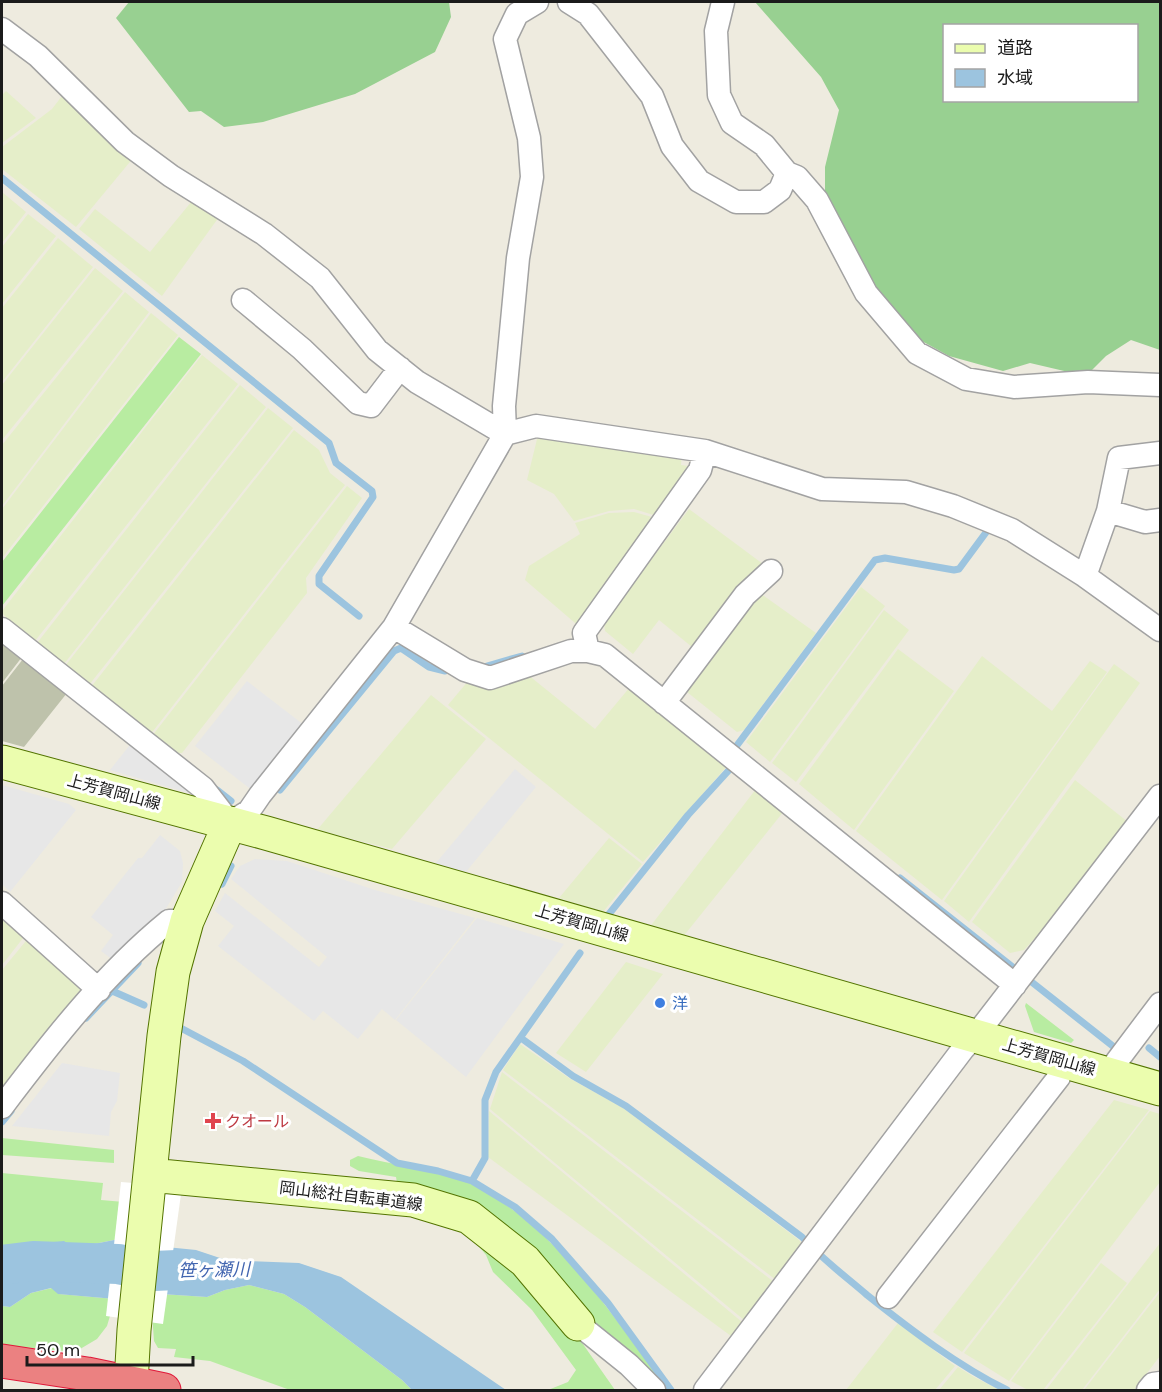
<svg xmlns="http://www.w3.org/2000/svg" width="1162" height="1392" viewBox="0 0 1162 1392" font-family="'DM Sans','Noto Sans JP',sans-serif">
<rect width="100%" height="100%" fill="#eeebdf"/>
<!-- construction -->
<path fill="#bec2ab" d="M2,642L22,657L2,683Z
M23,659L67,693L24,747L2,741V686Z"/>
<!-- farmland -->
<path fill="#e5eec9" d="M6,91L36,118L2,143V95Z
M65,92L134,157L76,227L2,169V147L52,109Z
M2,192L26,212L2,243Z
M192,201L219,217L162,296L79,229L95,209L150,252Z
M28,214L56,236L2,304V247Z
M58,238L93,267L2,382V308Z
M95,268L123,291L2,440V385Z
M125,292L149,312L2,506V445Z
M151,313L178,335L2,558V509Z
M202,355L238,384L35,641L9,620L2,613V611Z
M240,385L266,407L64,664L37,643Z
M268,408L293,428L89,685L65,666Z
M294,430L319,450L330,473L345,485L150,735L91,687Z
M539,431L682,452L681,465L696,467L660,517L634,509L609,511L574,521L554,494L527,480Z
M347,486L362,498L306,578L307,593L182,753H173L152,736Z
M689,509L763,564L692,647L659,620L633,654L605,631L604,623Z
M634,512L659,519L582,629L525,580L529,566L580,534L575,523L609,513Z
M861,587L885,606L770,762L746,742Z
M760,593L816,633L744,730L737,732L682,688Z
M884,610L909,630L796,782L772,763Z
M898,649L954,691L854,830L799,784Z
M982,656L1052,711L1090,661L1107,672L942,900L856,831Z
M1114,664L1140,683L969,922L944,901Z
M527,674L595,729L630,687L728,765L643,862L448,705L469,680Z
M431,695L486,739L392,849L317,830Z
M1075,780L1128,822L1061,910L1024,950L1010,953L972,922Z
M756,789L784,811L682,938L649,928Z
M609,838L642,864L603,912L559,898Z
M5,914L27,933L2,965V918Z
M30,936L90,991L2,1097V970Z
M626,962L663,974L586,1072L556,1053Z
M520,1044L569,1078L623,1108L799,1240L804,1247L776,1280L503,1070Z
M502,1072L774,1282L744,1320L490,1109Z
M1114,1100L1149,1110L962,1352L933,1332Z
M489,1111L742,1322L731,1336L488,1157Z
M1150,1111L1160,1114V1182L1009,1381L964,1353Z
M1160,1243V1289L1082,1390H1046Z
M1101,1263L1127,1283L1043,1390H1028L1011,1381Z
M1160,1292V1356L1134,1390H1084Z
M898,1323L955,1366L935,1390H846Z
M958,1367L974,1377L1000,1390H939Z"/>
<!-- grass -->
<path fill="#b8eca1" d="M179,337L201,354L2,606V562Z
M1026,1003L1074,1040L1071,1043L1034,1032L1025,1006Z
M2,1138L114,1150V1163L2,1155Z
M358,1156C395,1165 434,1170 470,1183C478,1186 486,1192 494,1197C563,1239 620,1325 668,1390H660L581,1320L397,1183L396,1177L359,1171L350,1166V1160Z
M2,1173L103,1183L101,1200L124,1202L119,1239L94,1244L79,1253L2,1245Z
M466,1221L571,1327L615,1390H548L568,1382L576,1370L532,1310L493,1272L486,1255L476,1243Z
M249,1285L284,1294L305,1307L402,1380L412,1390H290L210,1361L174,1357L176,1349L158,1348L154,1341L151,1301L161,1294L207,1297L225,1290Z
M52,1288L59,1294L115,1299L107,1326L97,1339L75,1352L2,1345V1306L10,1307L31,1293Z"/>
<!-- forest -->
<path fill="#98d091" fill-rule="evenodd" d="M129,2H449L451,17L435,52L355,94L263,122L224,127L201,111L189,112L116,18Z
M755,2H1160V350L1131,340L1106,356L1090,372L1077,374L1030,363L1003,371L949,356L920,340L872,283L825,194V167L839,110L821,77ZM944,26H1136V100H944Z"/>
<!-- parking -->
<path fill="#e7e7e7" d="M247,681L304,725L253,791L195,746Z
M133,741L193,789L189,793L110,770Z
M515,769L536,787L465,873L435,864Z
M2,785L69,804L76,810L10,892L2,884Z
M160,835L180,851L183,863L182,882L167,907L149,933L117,963L101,951L113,935L91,917L138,858H142Z
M255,859L287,861L375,890L475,918L395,1020L382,1009L358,1039L323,1011L314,1021L218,946L234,926L215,911L225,893L319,967L327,957L231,879L240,866Z
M477,918L564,944L466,1077L396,1020Z
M62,1063L120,1073L117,1101L111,1112L109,1136L12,1126Z"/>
<!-- water -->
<path fill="#9cc4df" d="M119,1239L115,1299L58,1294L51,1288L31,1293L10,1307L2,1306V1245L12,1246L64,1241L79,1252L94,1244Z
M156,1246L196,1250L226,1260L299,1263L341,1277L506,1390H412L402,1380L305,1307L284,1294L249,1285L225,1290L207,1297L161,1294Z"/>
<!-- pier -->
<path fill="#fff" d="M121,1182L182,1187L163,1324L106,1316Z"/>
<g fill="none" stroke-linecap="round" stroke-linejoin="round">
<!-- stream -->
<path stroke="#9cc4df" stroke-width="7" d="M2,178L329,443L336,463L372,491L373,497L319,576V584L359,616
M487,666L522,656
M735,748L875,560L885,558L954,570L959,569L990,527L992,529
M217,790L231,801
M280,790L394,651L401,648L429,667L445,671
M900,878L1114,1047
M222,884L231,866
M605,919L688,815L730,769
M110,990L144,1005
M86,1018L138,963
M177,1026L243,1061L397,1163L438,1171L472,1181L515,1207L552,1239L608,1303L671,1390
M521,1038L573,1076L626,1106L802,1237C822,1259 845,1276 867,1295C911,1330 957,1365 1007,1390
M1149,1048L1160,1057
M2,1122L11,1111
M472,1181L485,1158V1100L496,1072L580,953"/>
<!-- river -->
<path stroke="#9cc4df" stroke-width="40" d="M2,1265L33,1261L118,1264L154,1271L177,1270"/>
<!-- street casing -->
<g stroke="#a2a2a2" stroke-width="25">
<path id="street" d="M569,2L588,14L652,96L672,146L699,181L736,202H764L780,190L787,173L764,145L732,123L719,95L716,31L723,2
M2,29L38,56L125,142L171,176L264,234L320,278L377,350L417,382L505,434L536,426L705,451L822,489L906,492L953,506L1012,530L1085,576L1160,630
M787,173L797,177L817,200L866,293L917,353L966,379L1014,387L1088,382L1160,385
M243,300L302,349L358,403L371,406L400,368
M1108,511L1145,522L1160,520
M1085,576L1108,511L1119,458L1160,453
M394,627L465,670L490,678L571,651H588L605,655L1015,985
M2,629L203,788L230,823L249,811L260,795L394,627L505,434L504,406L518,258L532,177L529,138L505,39L517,14L537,2
M588,651L584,633L700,470L705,451
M664,703L745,595L771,571
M2,903L99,990
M1109,1074L1117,1061L1160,1004
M2,1107C52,1041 104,974 169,921H187
M888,1297L1059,1077L1062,1060
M578,1324L629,1365L654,1390
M705,1390L963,1049L976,1035L1160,796
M1148,1390L1153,1384L1160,1383"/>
</g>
<!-- secondary casing -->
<g stroke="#537400" stroke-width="35">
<path id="secondary" d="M2,762L266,833L1160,1089
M150,1175L413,1200L469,1217L525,1261L578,1324
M131,1383L134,1330L164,1036L173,972L187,921L230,823"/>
</g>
<!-- highway casing -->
<g stroke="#e01839" stroke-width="35">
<path id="highway" d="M2,1361L87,1374L164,1390"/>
</g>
<!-- street -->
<use href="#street" stroke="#fff" stroke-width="22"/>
<!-- secondary -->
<use href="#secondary" stroke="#ebfdae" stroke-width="33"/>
<!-- highway -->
<use href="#highway" stroke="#eb8181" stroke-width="33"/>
</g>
<!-- markers -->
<circle fill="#3f7fe0" stroke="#fff" stroke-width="2" cx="660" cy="1003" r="6"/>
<path fill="#e0444e" stroke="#fff" stroke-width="2" d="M210 1112h6v6h6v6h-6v6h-6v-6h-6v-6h6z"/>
<g text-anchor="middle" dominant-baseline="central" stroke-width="6" stroke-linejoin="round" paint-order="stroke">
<!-- street labels -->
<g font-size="16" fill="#1b1b1b" stroke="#fff">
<text transform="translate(114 792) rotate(15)">上芳賀岡山線</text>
<text transform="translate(582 923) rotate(16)">上芳賀岡山線</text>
<text transform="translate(1049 1057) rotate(16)">上芳賀岡山線</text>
<text transform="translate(351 1196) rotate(7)">岡山総社自転車道線</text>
</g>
<!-- shop labels -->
<g font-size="16" fill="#366cbe" stroke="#fff" text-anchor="start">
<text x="672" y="1003">洋</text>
</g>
<!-- health labels -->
<g font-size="16" fill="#be3a42" stroke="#fff" text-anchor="start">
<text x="225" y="1121">クオール</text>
</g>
<!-- water labels -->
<g font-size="18" font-style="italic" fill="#4265b0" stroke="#fff">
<text transform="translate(214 1270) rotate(-1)">笹ヶ瀬川</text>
</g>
</g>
<!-- border -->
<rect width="1162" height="1392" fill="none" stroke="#1b1b1b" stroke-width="6"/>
<!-- legend -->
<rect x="943" y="24" width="195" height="78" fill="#ffffff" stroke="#a4a4a4" stroke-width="1.5"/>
<rect x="955" y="44" width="30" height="9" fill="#ebfdae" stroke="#a4a4a4" stroke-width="1.5"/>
<text x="997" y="54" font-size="18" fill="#1b1b1b">道路</text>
<rect x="955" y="69" width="30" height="18" fill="#9cc4df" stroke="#a4a4a4" stroke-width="1.5"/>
<text x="997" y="84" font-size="18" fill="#1b1b1b">水域</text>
<!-- scale -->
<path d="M27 1356v9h166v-9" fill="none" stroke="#1b1b1b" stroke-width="3"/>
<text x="36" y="1356" font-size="18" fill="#1b1b1b" stroke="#ffffff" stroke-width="4.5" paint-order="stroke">50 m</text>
</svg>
